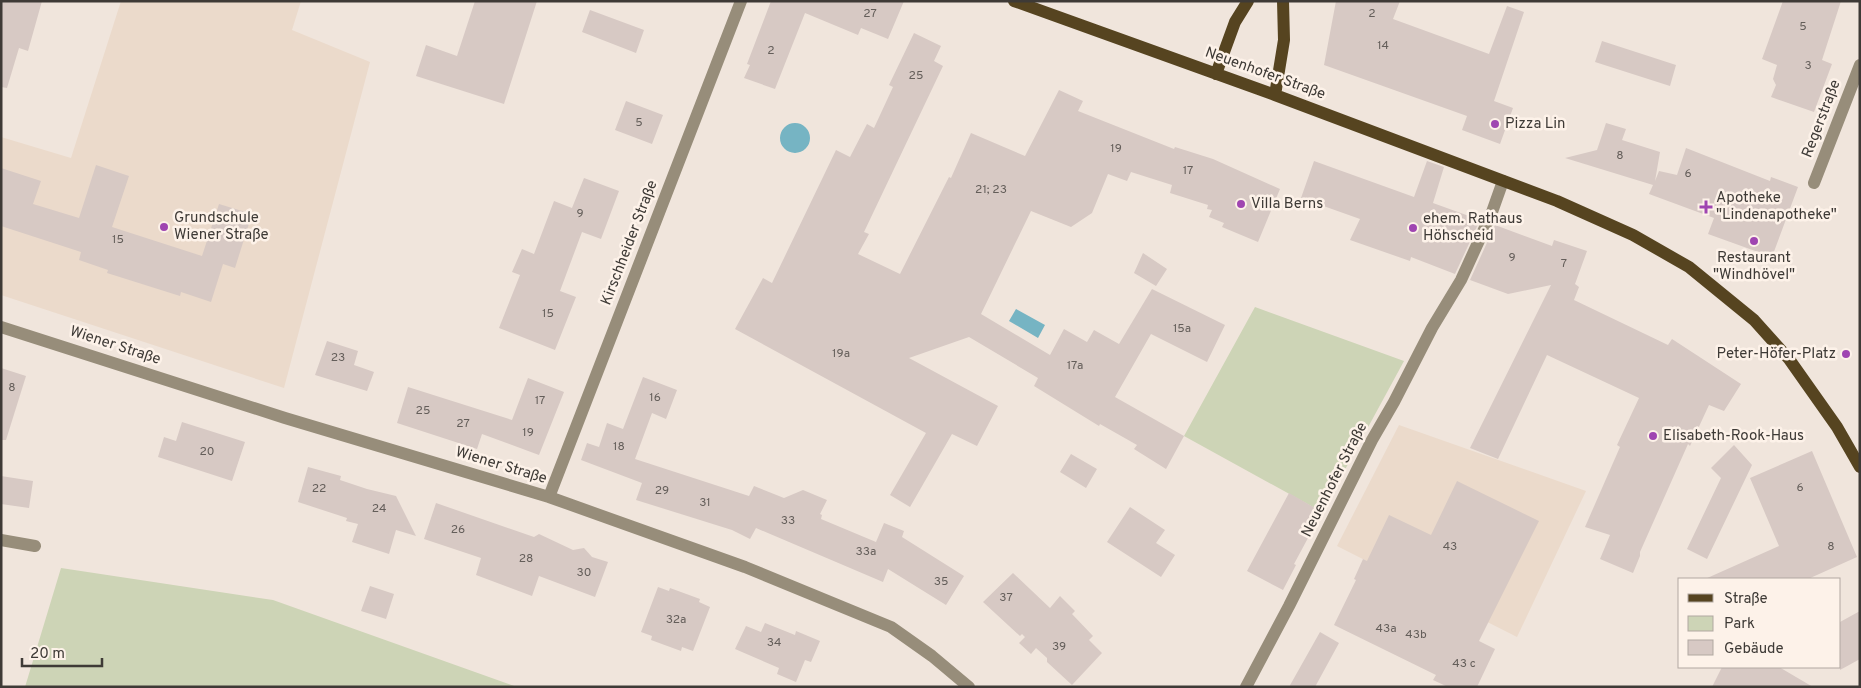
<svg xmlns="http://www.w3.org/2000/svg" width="1861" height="688" viewBox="0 0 1861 688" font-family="Overpass,sans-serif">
<rect width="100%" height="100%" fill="#f0e5dc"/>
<!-- built -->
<path fill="#ebdacb" d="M121,1H301L292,30L370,62L284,388L1,295V137L71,158Z
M1399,425L1586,491L1517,637L1337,546Z"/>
<!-- green -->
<path fill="#cdd4b6" d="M1255,307L1404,361L1322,512L1184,436Z
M61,568L273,600L517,687H25Z"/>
<!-- water -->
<path fill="#76b4c3" d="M780 138a15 15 0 1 1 30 0a15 15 0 1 1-30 0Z
M1016,309L1045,325L1038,338L1009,321Z"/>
<!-- building -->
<path fill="#d7c9c4" d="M1,1H42L28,51L19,48L7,88L1,87Z
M475,1H537L504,104L416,76L426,45L457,56Z
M771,1H904L888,39L861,28L858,35L805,13L775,89L744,78L750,65L747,64Z
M1336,1H1400L1393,19L1489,54L1507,6L1524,12L1494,101L1513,108L1500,144L1462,130L1467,116L1324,65Z
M1783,1H1841L1822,60L1832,64L1814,112L1771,97L1776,85L1773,79L1777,65L1762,59Z
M590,10L644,30L636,53L582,32Z
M914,33L941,46L934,61L943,66L864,232L869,234L858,254L900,274L949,177L951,178L971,133L1025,156L1059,90L1083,101L1078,111L1174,149L1175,147L1213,159L1280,189L1258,242L1222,227L1224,223L1209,217L1212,210L1207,209L1208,205L1170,193L1172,185L1131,172L1127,181L1108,174L1092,213L1071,227L1031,211L981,314L1050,355L1064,329L1087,342L1094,330L1119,344L1152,289L1225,325L1207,362L1151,334L1115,397L1184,436L1166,469L1134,449L1137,445L1100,424L1099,426L1034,386L1038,378L969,337L909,358L998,406L977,446L952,434L910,507L890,495L926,433L735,329L763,278L772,283L836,150L850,157L867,124L874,128L893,87L889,85Z
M1602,41L1676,65L1670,86L1595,62Z
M626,101L663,115L652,144L615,130Z
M1606,123L1626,129L1622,140L1660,152L1655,181L1659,171L1677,175L1686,148L1770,181L1771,177L1798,187L1772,257L1708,234L1714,218L1649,194L1653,185L1565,158L1597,150Z
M1314,161L1414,197L1427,161L1444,167L1433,203L1480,220L1455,274L1411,257L1410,261L1350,240L1360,219L1301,198Z
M96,165L129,176L112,227L202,256L219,204L252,214L235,268L223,264L211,302L181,292L180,296L107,273L108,270L79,260L81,252L1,226V168L41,181L33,204L79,218Z
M584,178L619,191L601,239L582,232L560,291L576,297L555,350L499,328L520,275L512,272L522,249L534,254L554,201L572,208Z
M1495,225L1552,246L1554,240L1587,251L1575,284L1579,287L1574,300L1668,345L1672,339L1741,384L1724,411L1709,405L1690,446L1688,444L1640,552V556L1633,573L1600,559L1610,535L1585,527L1620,447L1617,445L1639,398L1547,355L1498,459L1470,448L1551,285L1508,294L1470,280Z
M1143,253L1167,269L1156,286L1134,273Z
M327,341L358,351L354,365L374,372L367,391L315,375Z
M1,368L26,376L6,440H1Z
M643,377L677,390L666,419L652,413L635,459L749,496L754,486L784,498L803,490L827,500L820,514L822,515L821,519L876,542L884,523L904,531L902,537L964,576L946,605L888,569L883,582L756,528L750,539L732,530L636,500L642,483L581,460L587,443L599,447L607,423L623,429Z
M528,378L564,392L539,455L482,434L477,449L397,423L408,387L512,420Z
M182,422L245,442L232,481L158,457L164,437L176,441Z
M1734,445L1752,465L1707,559L1687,549L1721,478L1711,468Z
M1812,451L1857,557L1808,579H1705L1779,546L1750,478Z
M1071,454L1097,469L1086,488L1060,472Z
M308,467L341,476L340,480L367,489L396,496L416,536L396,530L389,554L352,542L358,524L346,521L347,518L298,502Z
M1,476L33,481L29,508L1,504Z
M1457,481L1539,521L1479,641L1495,649L1477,687H1448L1433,680L1436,675L1334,625L1356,580L1354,579L1363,559L1367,561L1389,515L1431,535Z
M1289,493L1322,512L1294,564L1296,565L1283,590L1247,571Z
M436,503L534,537L539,534L573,550L584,548L592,557L608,562L595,597L539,576L532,596L476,575L481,558L424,539Z
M1130,507L1165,530L1156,543L1175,555L1161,577L1107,542Z
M1013,573L1050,608L1060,596L1075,611L1072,614L1093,636L1089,640L1102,653L1072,685L1047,662V658L1036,648L1031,654L1019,643L1025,637L1022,634L1020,636L983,602Z
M370,586L394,594L386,619L361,611Z
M658,587L669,591L670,588L700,599L699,602L710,607L693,651L682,647L681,651L651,640L652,636L641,632Z
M1860,611V659L1840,670V622Z
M765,623L795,635L796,631L820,641L811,662L805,660L796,682L777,674L779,668L735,649L746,626L761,632Z
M1320,632L1339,643L1315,687H1289Z
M1722,667H1779L1813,687H1712Z"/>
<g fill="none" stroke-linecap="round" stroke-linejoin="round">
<!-- minor -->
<path stroke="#978d7a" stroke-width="12" d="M1814,183L1860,65
M1,327L285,418L549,497L745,567L891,627L932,656L969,687
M549,497L741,1
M1,540L35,546
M1246,687L1289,606L1372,440L1394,402L1432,328L1461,280L1492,212L1503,181"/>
<!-- major -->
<path stroke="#564420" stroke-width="12" d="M1014,1L1275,95L1557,201L1633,235L1689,267L1754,320L1789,359L1837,427L1860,467
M1216,74L1235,22L1248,1
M1275,95L1284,40L1283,1"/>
</g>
<!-- markers -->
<g fill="#9f45b1" stroke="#fdf2e9" stroke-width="2">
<circle cx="1495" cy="124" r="5"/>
<circle cx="1241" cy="204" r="5"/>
<path d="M1703.5 199.5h5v5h5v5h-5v5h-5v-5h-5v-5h5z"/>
<circle cx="164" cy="227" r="5"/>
<circle cx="1413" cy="228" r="5"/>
<circle cx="1754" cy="241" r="5"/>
<circle cx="1846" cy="354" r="5"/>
<circle cx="1653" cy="436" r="5"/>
</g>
<g text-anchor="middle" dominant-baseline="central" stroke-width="5" stroke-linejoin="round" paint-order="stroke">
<!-- number labels -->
<g font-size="12" fill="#645e5a">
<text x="870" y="14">27</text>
<text x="1372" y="14">2</text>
<text x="1803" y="27">5</text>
<text x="1383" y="46">14</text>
<text x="771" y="51">2</text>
<text x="1808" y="66">3</text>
<text x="916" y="76">25</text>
<text x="639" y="123">5</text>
<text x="1116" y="149">19</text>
<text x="1620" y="156">8</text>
<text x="1188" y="171">17</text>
<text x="1688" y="174">6</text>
<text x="991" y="190">21; 23</text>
<text x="580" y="214">9</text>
<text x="118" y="240">15</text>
<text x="1512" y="258">9</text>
<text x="1564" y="264">7</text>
<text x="548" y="314">15</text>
<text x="1182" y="329">15a</text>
<text x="841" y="354">19a</text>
<text x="338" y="358">23</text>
<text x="1075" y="366">17a</text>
<text x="12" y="388">8</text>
<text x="655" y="398">16</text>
<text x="540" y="401">17</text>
<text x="423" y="411">25</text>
<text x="463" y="424">27</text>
<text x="528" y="433">19</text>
<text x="619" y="447">18</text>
<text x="207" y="452">20</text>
<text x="1800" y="488">6</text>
<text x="319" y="489">22</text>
<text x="662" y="491">29</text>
<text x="705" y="503">31</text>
<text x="379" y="509">24</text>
<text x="788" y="521">33</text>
<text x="458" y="530">26</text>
<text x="1450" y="547">43</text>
<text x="1831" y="547">8</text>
<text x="866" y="552">33a</text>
<text x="526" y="559">28</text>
<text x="584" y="573">30</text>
<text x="941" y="582">35</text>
<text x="1006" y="598">37</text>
<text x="676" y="620">32a</text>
<text x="1386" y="629">43a</text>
<text x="1416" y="635">43b</text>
<text x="774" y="643">34</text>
<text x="1059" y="647">39</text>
<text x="1464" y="664">43 c</text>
</g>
<!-- street labels -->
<g font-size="15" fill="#3e3a36" stroke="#fdf2e9">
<text transform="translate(1265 74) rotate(20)">Neuenhofer Straße</text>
<text transform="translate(1822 119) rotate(-69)">Regerstraße</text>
<text transform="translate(630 243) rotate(-69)">Kirschheider Straße</text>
<text transform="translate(115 346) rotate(18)">Wiener Straße</text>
<text transform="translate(501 466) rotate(17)">Wiener Straße</text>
<text transform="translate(1335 480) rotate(-63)">Neuenhofer Straße</text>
</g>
<!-- poi labels -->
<g font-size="15" fill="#3e3a36" stroke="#fdf2e9" text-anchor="start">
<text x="1505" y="124">Pizza Lin</text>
<text x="1716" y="198">Apotheke<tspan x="1716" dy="17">"Lindenapotheke"</tspan></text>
<text x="1251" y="204">Villa Berns</text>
<text x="174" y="218">Grundschule<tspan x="174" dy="17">Wiener Straße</tspan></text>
<text x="1423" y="219">ehem. Rathaus<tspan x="1423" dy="17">Höhscheid</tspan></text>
<text x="1754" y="258" text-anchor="middle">Restaurant<tspan x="1754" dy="17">"Windhövel"</tspan></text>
<text x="1836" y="354" text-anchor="end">Peter-Höfer-Platz</text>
<text x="1663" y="436">Elisabeth-Rook-Haus</text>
</g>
</g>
<!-- border -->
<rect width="1861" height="688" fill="none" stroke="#3e3a36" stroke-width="5"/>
<!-- legend -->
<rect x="1678" y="578" width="162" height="90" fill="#fdf2e9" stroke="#b1a8a1"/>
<rect x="1688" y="594" width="25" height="8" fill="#564420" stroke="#b1a8a1"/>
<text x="1724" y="603" font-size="15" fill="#3e3a36">Straße</text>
<rect x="1688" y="616" width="25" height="15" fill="#cdd4b6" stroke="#b1a8a1"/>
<text x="1724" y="628" font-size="15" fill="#3e3a36">Park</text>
<rect x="1688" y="640" width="25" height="15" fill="#d7c9c4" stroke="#b1a8a1"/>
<text x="1724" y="653" font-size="15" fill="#3e3a36">Gebäude</text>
<!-- scale -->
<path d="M22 658v8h80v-8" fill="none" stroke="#3e3a36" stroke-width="2.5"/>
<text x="30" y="658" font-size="15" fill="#3e3a36" stroke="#fdf2e9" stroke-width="4" paint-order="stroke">20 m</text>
</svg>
